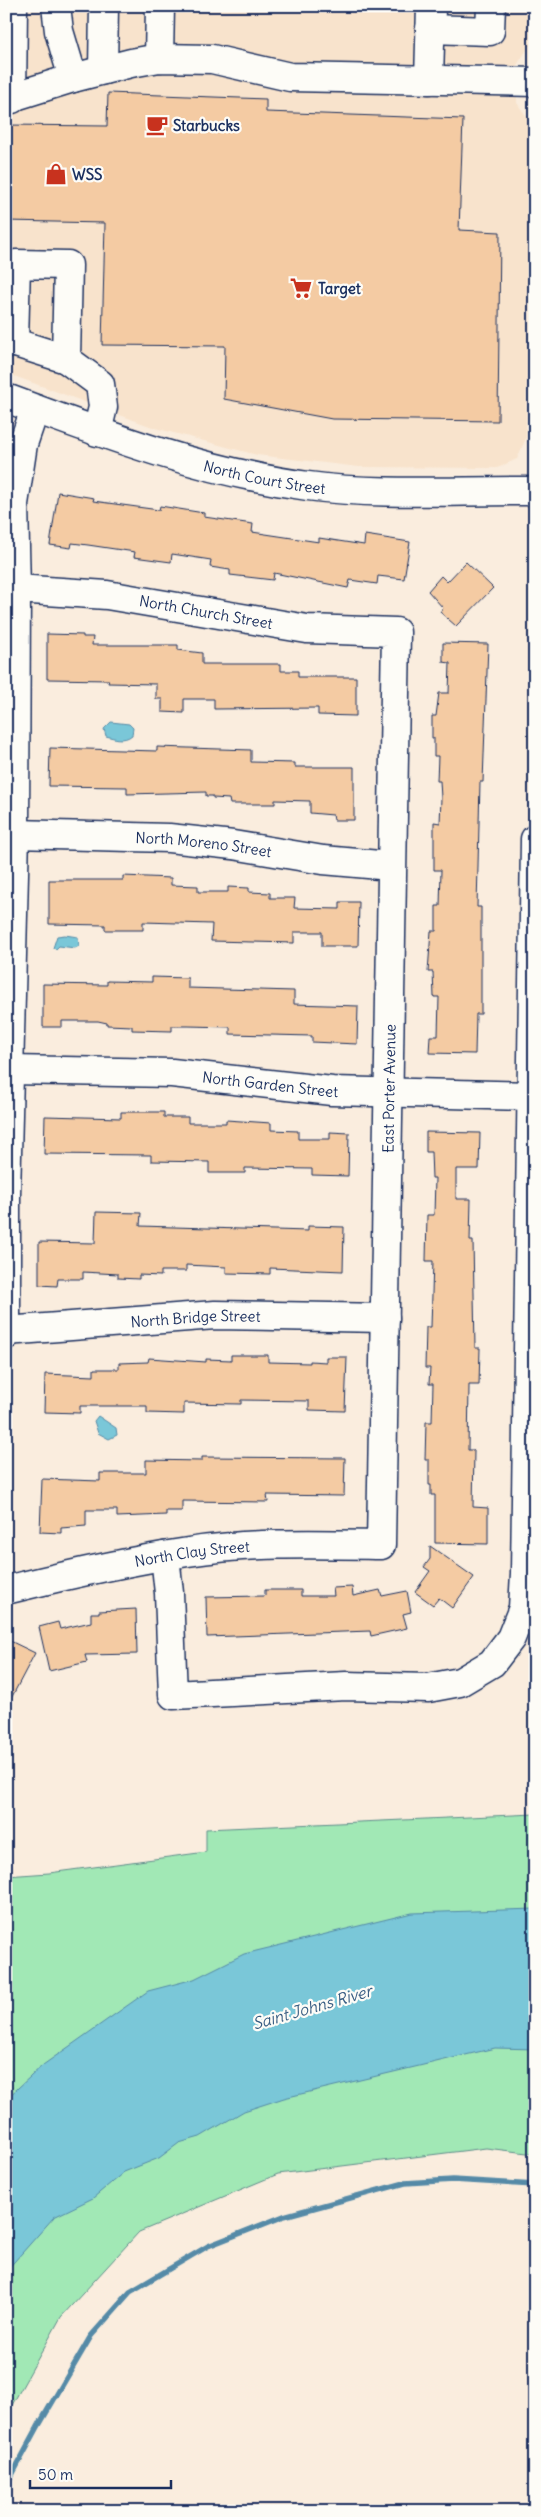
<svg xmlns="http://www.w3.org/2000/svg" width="541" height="2517" viewBox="0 0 541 2517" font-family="Delius,sans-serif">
<rect width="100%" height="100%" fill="#faedde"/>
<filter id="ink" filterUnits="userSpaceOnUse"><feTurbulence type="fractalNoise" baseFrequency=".02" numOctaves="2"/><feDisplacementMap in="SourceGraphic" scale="10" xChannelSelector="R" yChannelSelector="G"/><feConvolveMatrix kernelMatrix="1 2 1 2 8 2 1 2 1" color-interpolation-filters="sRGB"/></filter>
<g filter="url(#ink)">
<!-- built -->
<path fill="#f8e3cc" d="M6,6H531L530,45L517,65V103L529,120L526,438L517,459L497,468L359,467L257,455L155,428L6,373Z"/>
<!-- green -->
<path fill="#a1e8b5" stroke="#5e8c8a" d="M535,1814V2154L486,2148L278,2174L139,2232L61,2317L6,2416V1876L49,1873L206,1852V1829Z"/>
<!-- water -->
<path fill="#7ac7d8" stroke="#548aa7" d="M111,722L129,724L133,728L132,735C124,742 114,738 106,736L104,729Z
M65,935L78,937L79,946L75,948L59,946L56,949L53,948L57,936Z
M98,1416L116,1428L117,1435L109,1439L98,1433L94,1421Z
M535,1909V2049L495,2048L284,2098L244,2111L200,2137L179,2143L159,2158L124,2172L93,2198L54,2217L6,2271V2099L43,2065L148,1991L194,1979L244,1954L412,1913Z"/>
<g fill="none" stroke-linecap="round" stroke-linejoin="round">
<!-- stream -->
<path stroke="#548aa7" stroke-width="5.5" d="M6,2486L39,2425L91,2336L130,2292L208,2246L284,2216L405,2183L453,2180L535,2185"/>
</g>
<!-- building -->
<path fill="#f4cba3" stroke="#1b2f5e" d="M108,93L266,99V112L463,119L459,230L500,232L498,421L332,419L224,399L225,346L102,345L105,223L6,221V125L107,126Z
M58,492L94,498L93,501L159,510L160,506L204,513V517L253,524L252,532L319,542V538L364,545L365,535L410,542L404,579L378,576L377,584L350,580L348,588L274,573L273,580L230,575V570L210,567L211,560L172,554L171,562L134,557L135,552L88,545L72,543L71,548L50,545Z
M466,562L493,588L456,626L440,612L443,608L428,591L441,576L447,582Z
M47,634L83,635V637H93L92,645H178V650L202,653V664H281V671H298V677H356V716L318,715V708L214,709V699H184V713L162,712V699H156V684L108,683L109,680L47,679Z
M443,643L488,644L483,782H480L477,907H481V1014H476L475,1054L429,1053L430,1036H438L439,997H434L433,972H428L431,931H436V906H440L441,870H434V822L440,823L441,798L440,781H437L438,756H434V738H432V716H436L439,693H449L450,663L443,662Z
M157,747L251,750V762L295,763V767H354V820H334L333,815L310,813V801L275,800V804H230L229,799L213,798V796H206V792L127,794V787L49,786L50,748L157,751Z
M123,876L171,878V885L198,886V892H228V887L249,888V892L270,893V898H295L294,908L340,909V902H359L358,946H322V932H294V943L211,941L212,924L143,922V930H105V925L49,924V880H123Z
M152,977L188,978V988L294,991V1004L358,1006L357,1044L312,1042V1036L230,1034V1027L188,1026H172V1031L132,1030V1026L107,1025V1023L98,1021H62V1027H43V984L107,985V981L152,982Z
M121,1112H164V1117H188V1123H226V1120L271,1123V1130L298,1131V1139H330V1132L349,1133L348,1176L312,1175V1169L245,1168V1173H209V1162L151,1161V1155L44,1154L45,1116L121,1118Z
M426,1132L480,1133L479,1169H456V1199H471L470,1241H473L475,1348H480L479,1385H469L468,1450H474L473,1507L488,1508V1544L435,1543V1495H431V1485H429V1460H425L426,1422H432L433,1384H429L430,1368H425L426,1327H431L433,1261H426L427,1215H434L435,1178H432L431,1152H426Z
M96,1212L141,1213L140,1226L308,1231V1226L344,1227L343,1271L270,1268V1274L226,1273V1267L186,1265V1271H161V1276L139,1275V1279L118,1278V1274L83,1272V1279H58L57,1286L39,1285V1242L95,1243Z
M231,1355H268V1362L310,1363V1361L326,1362V1357H347L345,1411L309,1410V1401L241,1400V1404L184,1403V1414L147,1413V1406H80V1413L44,1412L45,1374L94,1376V1369H119V1363L148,1362L149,1358L206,1362V1359L231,1360Z
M202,1457L345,1458L344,1496L267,1495L268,1502L182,1501V1511H166V1515L117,1517V1510H86V1526L61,1528V1533L40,1532L42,1479L100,1481V1473H146V1460L202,1461Z
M430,1546L474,1577L452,1608L439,1598L433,1605L415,1592L430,1571L424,1567L430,1559Z
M352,1587L353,1596L380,1590L382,1596L407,1591L411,1612L403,1614L407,1628L371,1636L370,1631L207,1637L206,1597L265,1596V1590H301V1596H334L333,1588Z
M136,1609L137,1654L85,1655L87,1662L49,1671L39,1627L58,1622L60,1629L91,1622V1613H99V1611Z
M6,1639L35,1653L6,1708Z"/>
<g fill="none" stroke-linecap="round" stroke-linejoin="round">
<!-- minor casing -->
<g stroke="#1b2f5e" stroke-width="31">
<g id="minor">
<path d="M430,29L490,31L491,6"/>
<path d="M159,58L160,6"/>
<path d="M103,70L104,6"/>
<path d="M73,78L131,63L159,58L212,59L290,77L535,82"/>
<path d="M429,80L431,6"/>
<path d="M6,99L73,78L59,31L56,6"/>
<path d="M12,99L13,6"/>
<path d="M6,340L66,359L100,384L103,407L97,432"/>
<path d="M14,343L16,264L68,265L66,359"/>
<path id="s1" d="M6,398C105,435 203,472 308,486C382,496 459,490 535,491"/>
<path id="s2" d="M15,834L169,838L233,845L323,860L391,866"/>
<path id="s3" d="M10,1070L172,1073L332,1091L531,1096"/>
<path id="s4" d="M6,1331L215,1315L385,1318"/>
<path d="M6,1335V1195L15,834L16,589L14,504L23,444L35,409"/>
<path d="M165,1556L169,1593L173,1695L346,1686L428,1688L460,1682L492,1663L511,1638L523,1608L525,1573L535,839"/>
<path id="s5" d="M6,1590C67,1575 127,1561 188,1552C252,1542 317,1544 381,1545L396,632L307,629L107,595L16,589"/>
</g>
</g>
<!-- minor -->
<use href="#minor" stroke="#fdfcf7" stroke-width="28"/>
</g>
</g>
<!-- icons -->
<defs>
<g id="cafe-bare" transform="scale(1.725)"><path d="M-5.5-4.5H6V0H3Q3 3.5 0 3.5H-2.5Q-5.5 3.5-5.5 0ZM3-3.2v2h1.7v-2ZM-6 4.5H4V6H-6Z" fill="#c8321e" stroke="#fdfcf7" stroke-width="2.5" paint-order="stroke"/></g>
<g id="shop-bare" transform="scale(1.725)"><path d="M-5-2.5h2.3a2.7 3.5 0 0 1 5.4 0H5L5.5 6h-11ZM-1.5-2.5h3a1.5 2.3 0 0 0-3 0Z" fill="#c8321e" stroke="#fdfcf7" stroke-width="2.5" paint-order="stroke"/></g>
<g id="supermarket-bare" transform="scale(1.725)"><path d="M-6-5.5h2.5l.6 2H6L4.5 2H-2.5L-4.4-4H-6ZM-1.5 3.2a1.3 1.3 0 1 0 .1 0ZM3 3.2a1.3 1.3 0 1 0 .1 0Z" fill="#c8321e" stroke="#fdfcf7" stroke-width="2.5" paint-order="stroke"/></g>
</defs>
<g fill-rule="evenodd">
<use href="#cafe-bare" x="157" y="125"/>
<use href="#shop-bare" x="56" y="174"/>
<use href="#supermarket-bare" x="301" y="288"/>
</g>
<g text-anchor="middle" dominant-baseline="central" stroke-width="4.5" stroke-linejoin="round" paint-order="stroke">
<!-- poi labels -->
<g font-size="15" font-weight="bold" fill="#1b2f5e" stroke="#fdfcf7" text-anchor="start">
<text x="173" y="125">Starbucks</text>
<text x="72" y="174">WSS</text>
<text x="318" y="288">Target</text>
</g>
<!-- street labels -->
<g font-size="15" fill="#1b2f5e" stroke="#fdfcf7">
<text stroke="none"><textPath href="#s1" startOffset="271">North Court Street</textPath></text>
<text transform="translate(206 612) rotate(10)">North Church Street</text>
<text stroke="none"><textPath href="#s2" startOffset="189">North Moreno Street</textPath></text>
<text stroke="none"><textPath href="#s3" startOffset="261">North Garden Street</textPath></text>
<text stroke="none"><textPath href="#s5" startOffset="836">East Porter Avenue</textPath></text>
<text stroke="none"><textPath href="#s4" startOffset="190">North Bridge Street</textPath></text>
<text stroke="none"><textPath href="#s5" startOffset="190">North Clay Street</textPath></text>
</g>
<!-- water labels -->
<g font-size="16" font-style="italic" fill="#385d83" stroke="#fdfcf7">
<text transform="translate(312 2007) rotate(-16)">Saint Johns River</text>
</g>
</g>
<!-- margin -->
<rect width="541" height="2517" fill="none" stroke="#fdfcf7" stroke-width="25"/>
<rect x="12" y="12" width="516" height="2492" fill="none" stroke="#1b2f5e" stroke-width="2" filter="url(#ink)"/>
<!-- scale -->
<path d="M30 2480v8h141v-8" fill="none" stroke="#1b2f5e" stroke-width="2.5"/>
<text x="38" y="2480" font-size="15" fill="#1b2f5e" stroke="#fdfcf7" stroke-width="4" paint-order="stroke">50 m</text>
</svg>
